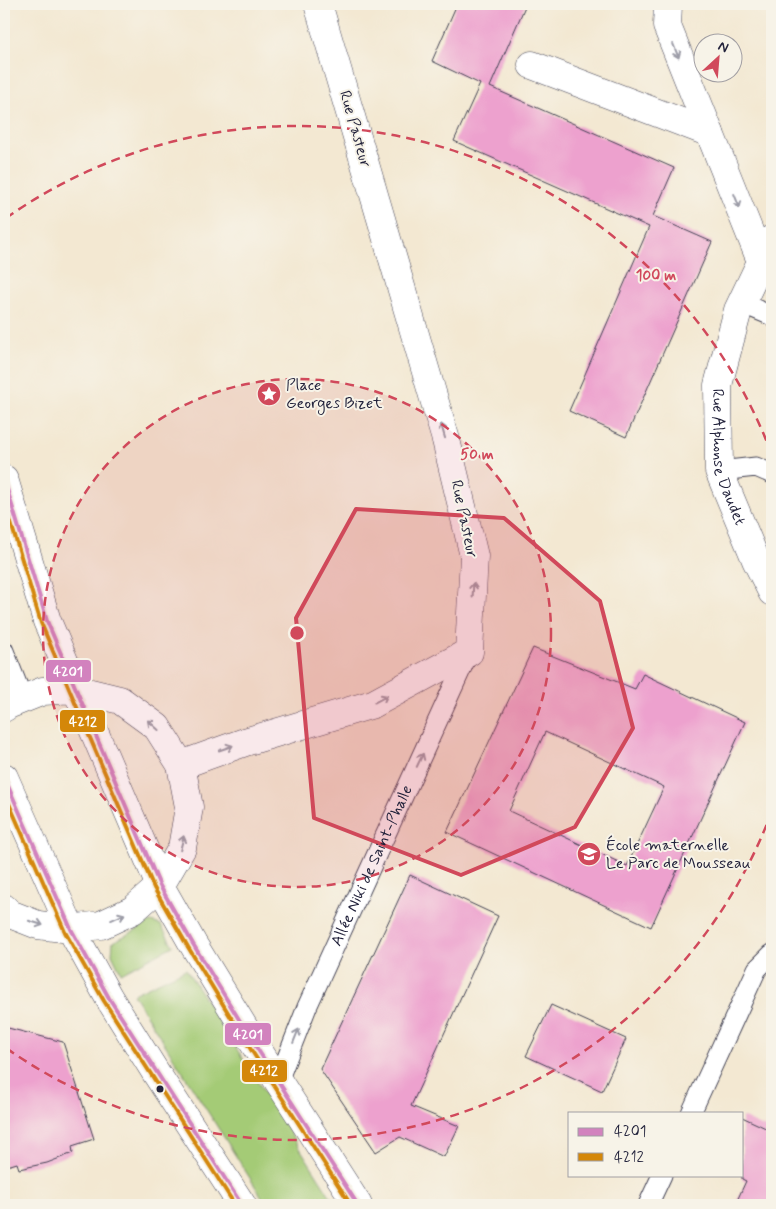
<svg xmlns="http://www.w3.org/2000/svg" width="776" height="1209" viewBox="0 0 776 1209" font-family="Mynerve,sans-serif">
<rect width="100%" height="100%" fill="#f7f3e8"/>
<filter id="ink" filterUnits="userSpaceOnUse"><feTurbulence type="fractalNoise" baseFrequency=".02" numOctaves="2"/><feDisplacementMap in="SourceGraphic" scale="10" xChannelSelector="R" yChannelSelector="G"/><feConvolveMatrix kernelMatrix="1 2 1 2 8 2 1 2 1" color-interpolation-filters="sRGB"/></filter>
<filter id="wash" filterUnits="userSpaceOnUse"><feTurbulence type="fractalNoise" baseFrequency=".0096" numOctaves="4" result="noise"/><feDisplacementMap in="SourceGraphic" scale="20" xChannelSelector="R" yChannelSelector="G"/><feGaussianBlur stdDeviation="1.12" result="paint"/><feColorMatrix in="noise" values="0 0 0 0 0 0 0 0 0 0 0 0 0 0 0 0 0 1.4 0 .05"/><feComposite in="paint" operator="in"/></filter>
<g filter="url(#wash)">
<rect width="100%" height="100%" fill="#f3e8d2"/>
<!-- green -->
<path fill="#a4cb76" stroke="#637658" d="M151,922L161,925L173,946L121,973L112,954L113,942Z
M186,969L336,1205H267L133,994Z"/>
<g id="blocks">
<!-- building -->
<path fill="#eda1ce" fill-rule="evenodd" d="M457,4H526L490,87L674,168L653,216L712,242L626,437L569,411L649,227L454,141L480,84L432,61Z
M533,648L635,689L643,674L745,722L651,927L447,832ZM545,732L664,787L627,866L509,811Z
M410,875L498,916L411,1106L459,1126L444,1157L400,1137L376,1152L320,1069Z
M551,1005L626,1039L602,1091L526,1056Z
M4,1027L63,1042L94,1139L72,1146L73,1153L47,1163L19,1169L17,1163L4,1167Z
M742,1117L770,1130L772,1124V1205H735L746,1181L742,1179Z"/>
</g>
</g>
<g filter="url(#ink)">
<use href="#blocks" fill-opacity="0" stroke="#414052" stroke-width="1"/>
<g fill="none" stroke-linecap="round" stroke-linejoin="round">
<!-- service casing -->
<g stroke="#414052" stroke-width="21">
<g id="service">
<path d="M741,303L772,316"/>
<path d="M719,471L756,467L772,474"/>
<path d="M4,651L23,699"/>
<path id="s1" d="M278,1081L307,1007L469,652"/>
<path d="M691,1113L757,969L772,954"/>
<path d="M648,1205L662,1175"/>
</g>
</g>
<!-- minor casing -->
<g stroke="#414052" stroke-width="29">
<g id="minor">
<path d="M668,4L667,26L761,261"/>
<path d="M532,65L710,133"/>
<path id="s2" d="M772,239L738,310L718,385L719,471L756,560L772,592"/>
<path d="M181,765L245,742L373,704L469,652L474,556L446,440L318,4"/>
</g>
</g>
<!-- secondary casing -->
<g stroke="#414052" stroke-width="29">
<path id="secondary" d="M4,479L47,621L160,886L193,944L251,1039L358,1205
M4,708L8,705L43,691L75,689L120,700L157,727L181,765L189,807L182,848L160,886L133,910L101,925L71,929L38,925L10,914L4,908
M4,777L71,929L109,998L156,1073L242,1205"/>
</g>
<!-- service -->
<use href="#service" stroke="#fff" stroke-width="19"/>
<!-- minor -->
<use href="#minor" stroke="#fff" stroke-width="28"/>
<!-- secondary -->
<use href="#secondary" stroke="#fff" stroke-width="28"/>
<!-- bus-1 casing -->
<g stroke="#f7f3e8" stroke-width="8">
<path id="bus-1" d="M4,479L47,621L160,886L193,944L251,1039L358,1205
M4,777L71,929L109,998L242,1205"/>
</g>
<!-- bus-2 casing -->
<g stroke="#f7f3e8" stroke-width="8">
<path id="bus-2" d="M4,500L41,623L154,888L188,947L246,1042L351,1205
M4,792L65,932L104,1001L235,1205"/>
</g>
<!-- bus-1 -->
<use href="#bus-1" stroke="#d282be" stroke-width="4"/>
<!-- bus-2 -->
<use href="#bus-2" stroke="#d48709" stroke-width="4"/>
</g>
<!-- one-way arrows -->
<defs><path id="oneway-shaft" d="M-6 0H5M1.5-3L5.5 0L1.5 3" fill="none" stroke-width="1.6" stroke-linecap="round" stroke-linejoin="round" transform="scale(1.25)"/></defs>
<g stroke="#9c9ca7">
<use href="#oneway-shaft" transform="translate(676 51) rotate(68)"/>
<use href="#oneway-shaft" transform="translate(737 201) rotate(68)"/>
<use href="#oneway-shaft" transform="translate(443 431) rotate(-106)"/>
<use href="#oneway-shaft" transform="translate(473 590) rotate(-87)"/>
<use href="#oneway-shaft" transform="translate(381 699) rotate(-28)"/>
<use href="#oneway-shaft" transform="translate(153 725) rotate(-138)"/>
<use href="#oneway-shaft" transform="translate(226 748) rotate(-19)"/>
<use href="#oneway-shaft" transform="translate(420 760) rotate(-65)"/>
<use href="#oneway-shaft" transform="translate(182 843) rotate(-76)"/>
<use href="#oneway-shaft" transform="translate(118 917) rotate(-24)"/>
<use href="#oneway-shaft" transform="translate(36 923) rotate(17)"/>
<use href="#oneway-shaft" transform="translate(296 1036) rotate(-68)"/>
</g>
</g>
<!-- marked area -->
<path fill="#d1495b" fill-opacity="0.2" stroke="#d1495b" stroke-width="4" stroke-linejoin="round" d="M356,509L504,518L600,601L633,728L575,827L461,875L314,818L296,618Z"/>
<!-- distance rings -->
<circle cx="297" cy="633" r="254" fill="#d1495b" fill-opacity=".12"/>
<g fill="none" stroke="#d1495b" stroke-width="2.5" stroke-dasharray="9 6">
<circle cx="297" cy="633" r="254"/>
<path d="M772 811A507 507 0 0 1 6 1048M6 218A507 507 0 0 1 772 455"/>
</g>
<!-- icons -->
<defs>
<g id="sight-disc" transform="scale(1.25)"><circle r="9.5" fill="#d1495b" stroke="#f7f3e8"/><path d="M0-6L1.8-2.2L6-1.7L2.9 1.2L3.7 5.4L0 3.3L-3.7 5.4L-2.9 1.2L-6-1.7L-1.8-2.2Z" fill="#fff"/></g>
<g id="school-disc" transform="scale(1.25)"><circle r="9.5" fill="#d1495b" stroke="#f7f3e8"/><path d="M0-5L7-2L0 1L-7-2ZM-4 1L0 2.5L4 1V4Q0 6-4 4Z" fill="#fff"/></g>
</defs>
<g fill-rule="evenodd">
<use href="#sight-disc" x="269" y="394"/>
<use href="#school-disc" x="589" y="854"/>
</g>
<!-- markers -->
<circle fill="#22223b" stroke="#f7f3e8" stroke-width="2" cx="160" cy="1089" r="4.5"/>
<g text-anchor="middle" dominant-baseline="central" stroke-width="4" stroke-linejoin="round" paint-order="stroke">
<!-- street labels -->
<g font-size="16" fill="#22223b" stroke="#f7f3e8">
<text transform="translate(355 129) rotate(74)">Rue Pasteur</text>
<text stroke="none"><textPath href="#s2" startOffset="230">Rue Alphonse Daudet</textPath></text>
<text transform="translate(464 519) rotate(78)">Rue Pasteur</text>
<text stroke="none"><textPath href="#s1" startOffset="235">Allée Niki de Saint-Phalle</textPath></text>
</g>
<!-- poi labels -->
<g font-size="16" fill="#22223b" stroke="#f7f3e8" text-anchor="start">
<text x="286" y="385">Place<tspan x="286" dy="18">Georges Bizet</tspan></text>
<text x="606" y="845">École maternelle<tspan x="606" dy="18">Le Parc de Mousseau</tspan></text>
</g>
</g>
<circle cx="297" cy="633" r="8" fill="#d1495b" stroke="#f7f3e8" stroke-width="2.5"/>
<g font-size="15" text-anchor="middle" font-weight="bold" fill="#d1495b" stroke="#f7f3e8" stroke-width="4" stroke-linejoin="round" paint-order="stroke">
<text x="656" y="280">100 m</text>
<text x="477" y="459">50 m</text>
</g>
<g stroke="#f7f3e8" stroke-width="2">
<rect x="45" y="659" width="47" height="24" rx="5" fill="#d282be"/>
<rect x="59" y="709" width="47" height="24" rx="5" fill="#d48709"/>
<rect x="224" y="1022" width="48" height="24" rx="5" fill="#d282be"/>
<rect x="241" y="1059" width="47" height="24" rx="5" fill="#d48709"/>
</g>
<g font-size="14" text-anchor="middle" font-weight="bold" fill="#fff">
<text x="68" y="676">4201</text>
<text x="83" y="726">4212</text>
<text x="248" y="1039">4201</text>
<text x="264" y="1075">4212</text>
</g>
<!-- margin -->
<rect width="776" height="1209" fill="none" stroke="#f7f3e8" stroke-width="20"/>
<!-- legend -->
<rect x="568" y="1112" width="175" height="65" fill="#f7f3e8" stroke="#a29fa3"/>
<rect x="578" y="1128" width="25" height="8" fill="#d282be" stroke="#a29fa3"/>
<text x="614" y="1136" font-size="15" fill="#22223b">4201</text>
<rect x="578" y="1153" width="25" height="8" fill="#d48709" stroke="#a29fa3"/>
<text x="614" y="1162" font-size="15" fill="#22223b">4212</text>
<!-- north arrow -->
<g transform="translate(718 58) rotate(26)"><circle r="24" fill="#f7f3e8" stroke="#a29fa3"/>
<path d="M0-4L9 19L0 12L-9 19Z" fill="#d1495b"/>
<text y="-8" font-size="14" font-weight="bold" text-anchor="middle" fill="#22223b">N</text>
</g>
</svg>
